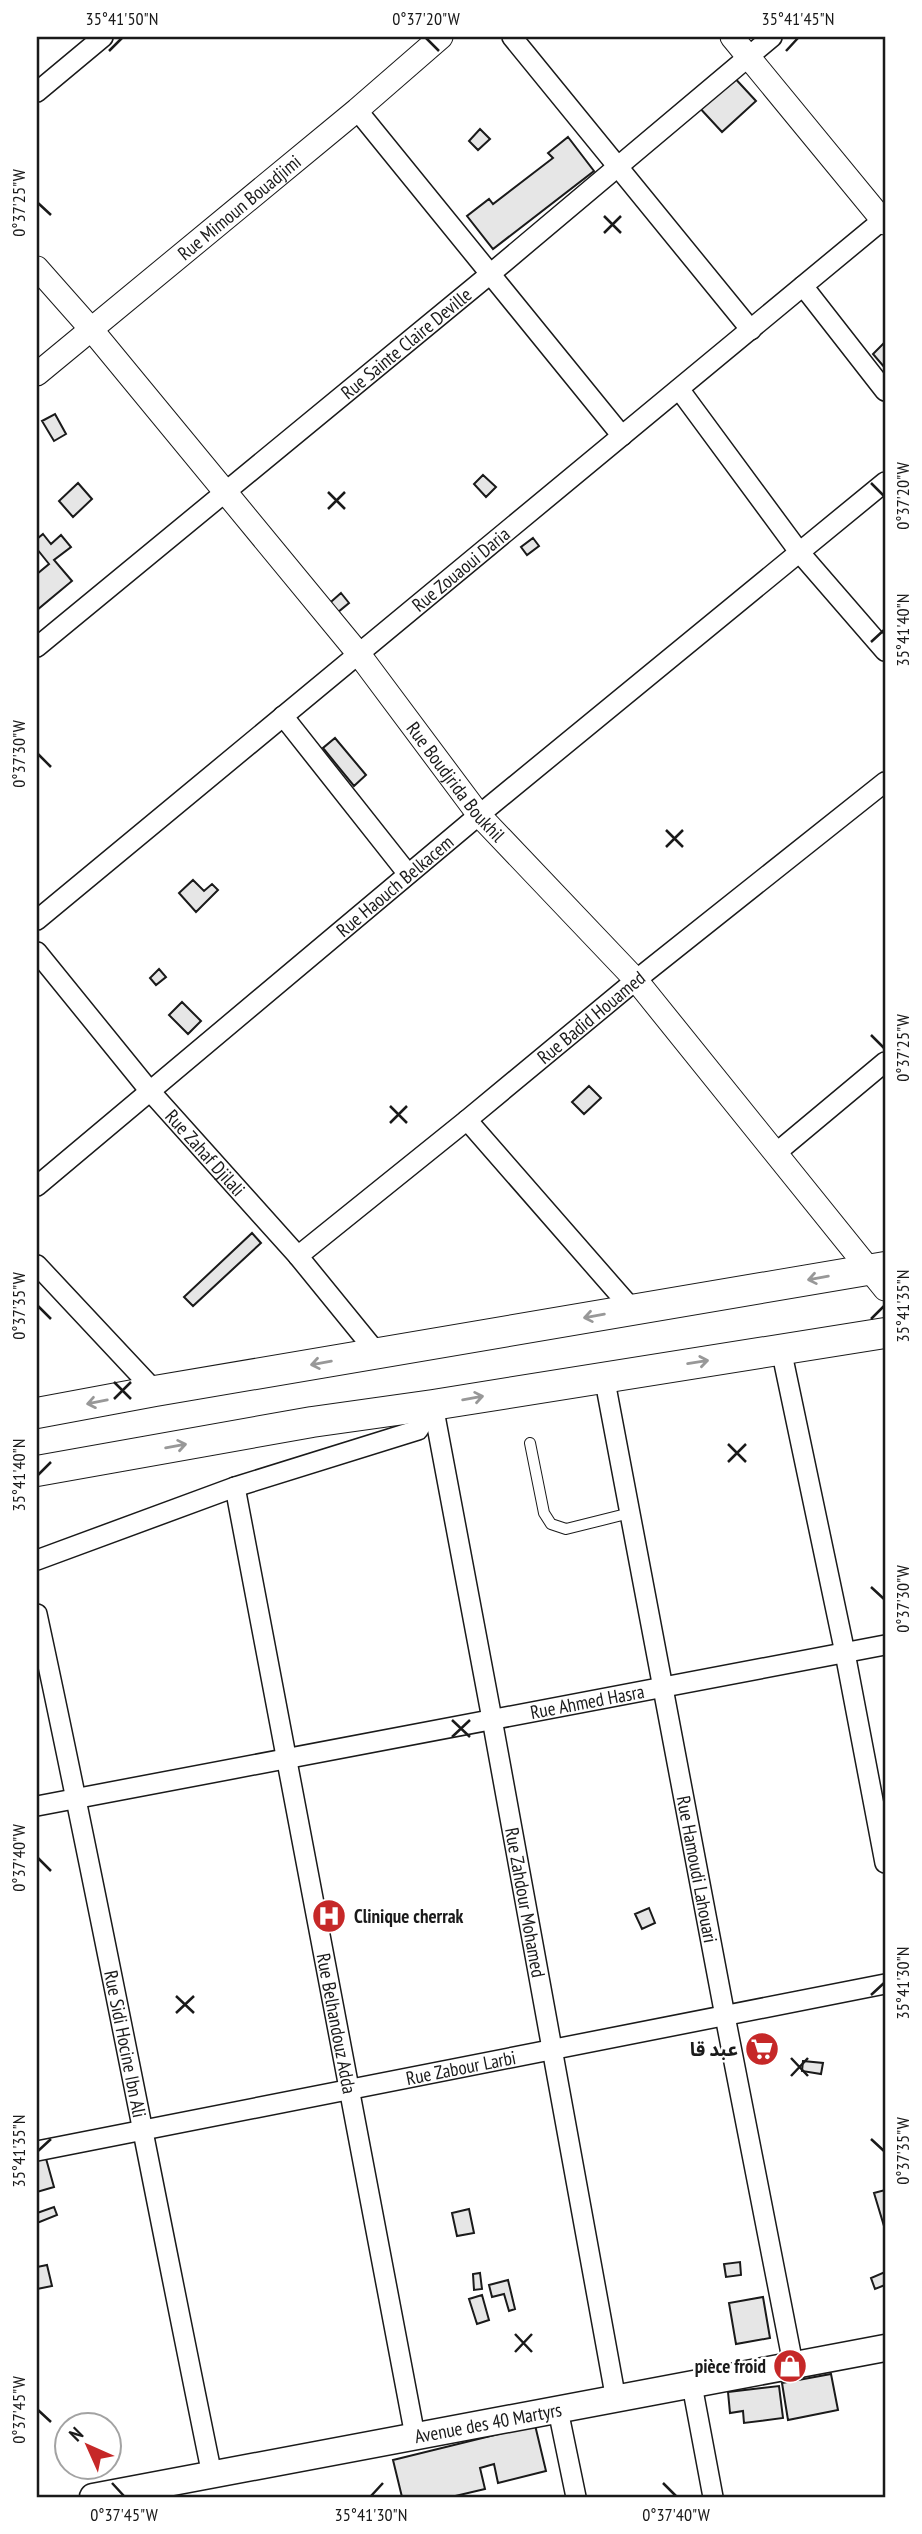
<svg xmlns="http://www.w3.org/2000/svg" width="922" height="2534" viewBox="0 0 922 2534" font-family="'PT Sans Narrow','Noto Sans Arabic',sans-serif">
<rect width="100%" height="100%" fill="#fff"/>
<!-- building -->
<path fill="#e6e6e6" stroke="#1a1a1a" stroke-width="2" d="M731,74L756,101L722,132L697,105Z
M480,129L490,139L478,150L469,141Z
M568,137L594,171L493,249L467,216L489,199L493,204L553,158L548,153Z
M885,342V368L873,354Z
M55,414L66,434L54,441L42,421Z
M483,475L496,487L486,497L474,484Z
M78,483L92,499L73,517L59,501Z
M43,534L51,544L61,535L71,547L54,560L72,581L37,610V574L49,564L37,549V539Z
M533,538L539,546L527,555L521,547Z
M341,593L349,603L332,617L324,608Z
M335,738L366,775L354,786L323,748Z
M193,880L204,891L212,884L218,890L196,912L179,893Z
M159,969L166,977L156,985L150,978Z
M182,1002L201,1021L188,1034L169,1015Z
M589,1086L601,1098L584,1114L572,1102Z
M252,1233L261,1243L193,1306L184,1297Z
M649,1908L655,1923L642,1929L635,1914Z
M803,2061L823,2063L821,2074L802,2071Z
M45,2155L54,2187L37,2192V2158Z
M885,2190V2225L884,2226L874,2193Z
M54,2207L57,2215L37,2223V2213Z
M469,2209L474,2233L457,2236L452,2213Z
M740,2262L741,2275L726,2277L724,2264Z
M47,2265L52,2286L37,2289V2267Z
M885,2272V2285L875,2289L871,2278Z
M480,2273L482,2289L474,2290L473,2274Z
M508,2280L515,2309L509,2311L504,2294L492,2297L489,2285Z
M482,2295L489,2320L477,2324L469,2299Z
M763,2297L770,2338L736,2344L729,2303Z
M831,2374L838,2410L788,2420L782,2383Z
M779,2386L783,2418L744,2423L743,2411L730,2413L728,2392Z
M535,2425L546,2471L498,2483L494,2464L480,2468L485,2489L451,2497H402L393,2460Z"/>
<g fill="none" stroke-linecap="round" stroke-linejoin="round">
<!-- service casing -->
<g stroke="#1a1a1a" stroke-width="12">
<path id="service" d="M530,1443L544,1513L551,1524L566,1529L630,1513"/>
</g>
<!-- minor casing -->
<g stroke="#1a1a1a" stroke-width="22">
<g id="minor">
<path d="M512,37L751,330"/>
<path d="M37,92L103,37"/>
<path d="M357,110L622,436"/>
<path d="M803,286L885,391"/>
<path d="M679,389L800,553L885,651"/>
<path id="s1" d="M37,647L489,275L772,37"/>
<path d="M283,716L408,874"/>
<path id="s2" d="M37,920L885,218"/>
<path id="s3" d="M37,952L149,1090L298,1256L377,1353"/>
<path d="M467,1120L633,1310"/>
<path d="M776,1153L885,1062"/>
<path id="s4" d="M37,1186L479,815L885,482"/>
<path id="s5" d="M298,1256L467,1120L636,980L885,782"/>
<path d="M37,1265L155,1391"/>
<path d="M781,1349L845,1653L885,1863"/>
<path id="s6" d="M604,1376L725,2016L793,2364"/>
<path id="s7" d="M433,1405L492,1719L616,2400"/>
<path id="s8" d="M235,1487L415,2436"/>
<path d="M37,1560L235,1487L418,1430L433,1405"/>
<path id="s9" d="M37,1614C99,1900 153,2188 212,2475"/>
<path id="s10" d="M37,1806L885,1645"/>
<path id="s11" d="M37,2151L885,1984"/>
<path d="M692,2385L713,2497"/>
<path d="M558,2410L576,2497"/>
</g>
</g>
<!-- tertiary casing -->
<g stroke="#1a1a1a" stroke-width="25">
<g id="tertiary">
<path d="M732,37L885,223"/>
<path id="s12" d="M37,268L91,329L358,653L479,815L636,980L885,1289"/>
<path id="s13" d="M37,374L357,110L441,37"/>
</g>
</g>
<!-- secondary casing -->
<g stroke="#1a1a1a" stroke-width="29">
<g id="secondary">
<path id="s14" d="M93,2497L885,2348"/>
</g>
</g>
<!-- primary casing -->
<g stroke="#1a1a1a" stroke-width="32">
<path id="primary" d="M37,1413L155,1391L885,1267
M37,1471L312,1422L433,1405L885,1333"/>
</g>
<!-- service -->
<use href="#service" stroke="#fff" stroke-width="10"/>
<!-- minor -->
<use href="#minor" stroke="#fff" stroke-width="19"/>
<!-- tertiary -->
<use href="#tertiary" stroke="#fff" stroke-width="23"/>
<!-- secondary -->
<use href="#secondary" stroke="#fff" stroke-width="26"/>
<!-- primary -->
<use href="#primary" stroke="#fff" stroke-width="30"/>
</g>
<!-- one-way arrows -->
<defs><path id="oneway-shaft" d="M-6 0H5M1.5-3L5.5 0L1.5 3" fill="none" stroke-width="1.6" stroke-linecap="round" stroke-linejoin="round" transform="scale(1.75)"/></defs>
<g stroke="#989898">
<use href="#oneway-shaft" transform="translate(818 1278) rotate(170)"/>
<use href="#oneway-shaft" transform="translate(594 1316) rotate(170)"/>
<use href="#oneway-shaft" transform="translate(698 1362) rotate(-9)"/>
<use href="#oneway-shaft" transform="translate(321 1363) rotate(170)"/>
<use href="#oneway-shaft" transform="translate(473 1398) rotate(-10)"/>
<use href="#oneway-shaft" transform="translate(97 1402) rotate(169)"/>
<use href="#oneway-shaft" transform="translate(176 1446) rotate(-10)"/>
</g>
<!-- ticks -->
<path fill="none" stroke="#1a1a1a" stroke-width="2.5" d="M426,38L439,51M109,51L122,38M786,51L798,38M38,203L51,215M604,216L621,233M604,233L621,216M871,483L884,496M328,492L345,509M328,509L345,492M871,642L884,630M38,754L51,767M666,830L683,847M666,847L683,830M871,1035L884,1048M390,1106L407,1123M390,1123L407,1106M38,1306L51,1319M871,1319L884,1306M114,1382L131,1399M114,1399L131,1382M728,1444L746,1462M728,1462L746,1444M38,1475L51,1462M871,1587L884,1599M452,1720L470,1737M452,1737L470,1720M38,1858L51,1871M871,1995L884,1983M176,1996L194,2013M176,2013L194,1996M791,2058L808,2076M791,2076L808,2058M871,2139L884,2151M38,2151L51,2139M515,2334L532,2352M515,2352L532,2334M38,2410L51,2422M112,2483L124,2496M663,2483L676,2496M371,2496L383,2483"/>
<!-- icons -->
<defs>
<g id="hospital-disc" transform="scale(1.75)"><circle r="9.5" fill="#c62828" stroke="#fff"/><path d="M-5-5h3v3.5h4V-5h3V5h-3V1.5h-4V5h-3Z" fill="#fff"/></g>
<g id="supermarket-disc" transform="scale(1.75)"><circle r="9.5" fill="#c62828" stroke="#fff"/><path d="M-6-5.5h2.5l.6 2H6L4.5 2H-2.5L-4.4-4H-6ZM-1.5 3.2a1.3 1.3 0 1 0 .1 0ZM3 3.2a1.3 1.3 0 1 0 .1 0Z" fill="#fff"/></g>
<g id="shop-disc" transform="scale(1.75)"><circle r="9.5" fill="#c62828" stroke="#fff"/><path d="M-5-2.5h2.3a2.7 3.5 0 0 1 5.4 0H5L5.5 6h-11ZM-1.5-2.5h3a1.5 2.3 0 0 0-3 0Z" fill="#fff"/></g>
</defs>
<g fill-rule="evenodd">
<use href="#hospital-disc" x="329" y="1916"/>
<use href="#supermarket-disc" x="762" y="2049"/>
<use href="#shop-disc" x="790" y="2366"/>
</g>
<g text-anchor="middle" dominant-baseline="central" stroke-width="5" stroke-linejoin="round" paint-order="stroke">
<!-- street labels -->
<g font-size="19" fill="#1a1a1a" stroke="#fff">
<text stroke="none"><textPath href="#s13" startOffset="262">Rue Mimoun Bouadjimi</textPath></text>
<text stroke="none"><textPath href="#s1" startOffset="478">Rue Sainte Claire Deville</textPath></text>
<text stroke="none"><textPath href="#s2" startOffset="550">Rue Zouaoui Daria</textPath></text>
<text stroke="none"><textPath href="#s12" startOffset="663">Rue Boudjrida Boukhil</textPath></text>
<text stroke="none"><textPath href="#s4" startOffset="467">Rue Haouch Belkacem</textPath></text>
<text stroke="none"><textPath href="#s5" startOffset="378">Rue Badid Houamed</textPath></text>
<text stroke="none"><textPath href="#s3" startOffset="262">Rue Zahaf Djilali</textPath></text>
<text stroke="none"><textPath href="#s10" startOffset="560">Rue Ahmed Hasra</textPath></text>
<text stroke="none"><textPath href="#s6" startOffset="502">Rue Hamoudi Lahouari</textPath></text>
<text stroke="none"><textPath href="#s7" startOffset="506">Rue Zahdour Mohamed</textPath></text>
<text stroke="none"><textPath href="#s8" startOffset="546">Rue Belhandouz Adda</textPath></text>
<text stroke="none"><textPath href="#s9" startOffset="439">Rue Sidi Hocine Ibn Ali</textPath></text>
<text stroke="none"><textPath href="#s11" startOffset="432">Rue Zabour Larbi</textPath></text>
<text stroke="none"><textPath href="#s14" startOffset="402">Avenue des 40 Martyrs</textPath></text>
</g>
<!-- poi labels -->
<g font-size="19" font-weight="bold" fill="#1a1a1a" stroke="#fff" text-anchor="end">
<text x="354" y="1916" text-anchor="start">Clinique cherrak</text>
<text x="738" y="2049">عبد قا</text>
<text x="766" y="2366">pièce froid</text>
</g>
</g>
<!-- border -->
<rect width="922" height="2534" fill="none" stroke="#ffffff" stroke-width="77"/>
<!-- north arrow -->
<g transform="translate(88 2446) rotate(315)"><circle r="33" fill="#ffffff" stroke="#a3a3a3" stroke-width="2"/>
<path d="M0-5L12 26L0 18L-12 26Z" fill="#c62828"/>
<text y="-10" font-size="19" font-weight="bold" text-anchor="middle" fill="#1a1a1a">N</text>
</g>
<rect x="38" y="38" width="846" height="2458" fill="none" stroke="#1a1a1a" stroke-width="2.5"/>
<g font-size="18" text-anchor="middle" fill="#1a1a1a">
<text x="122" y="25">35°41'50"N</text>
<text x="426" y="25">0°37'20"W</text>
<text x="798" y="25">35°41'45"N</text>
<text transform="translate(19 203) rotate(-90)" y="6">0°37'25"W</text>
<text transform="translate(903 496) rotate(-90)" y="6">0°37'20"W</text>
<text transform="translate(903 630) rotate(-90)" y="6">35°41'40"N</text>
<text transform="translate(19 754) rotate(-90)" y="6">0°37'30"W</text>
<text transform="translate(903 1048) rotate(-90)" y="6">0°37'25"W</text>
<text transform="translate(903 1306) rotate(-90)" y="6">35°41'35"N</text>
<text transform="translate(19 1306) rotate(-90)" y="6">0°37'35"W</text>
<text transform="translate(19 1475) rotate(-90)" y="6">35°41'40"N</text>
<text transform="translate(903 1599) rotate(-90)" y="6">0°37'30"W</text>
<text transform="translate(19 1858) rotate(-90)" y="6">0°37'40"W</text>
<text transform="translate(903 1983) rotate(-90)" y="6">35°41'30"N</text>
<text transform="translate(19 2151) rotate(-90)" y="6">35°41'35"N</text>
<text transform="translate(903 2151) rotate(-90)" y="6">0°37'35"W</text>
<text transform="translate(19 2410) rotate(-90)" y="6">0°37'45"W</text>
<text x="124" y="2521">0°37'45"W</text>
<text x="371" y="2521">35°41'30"N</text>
<text x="676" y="2521">0°37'40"W</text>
</g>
</svg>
